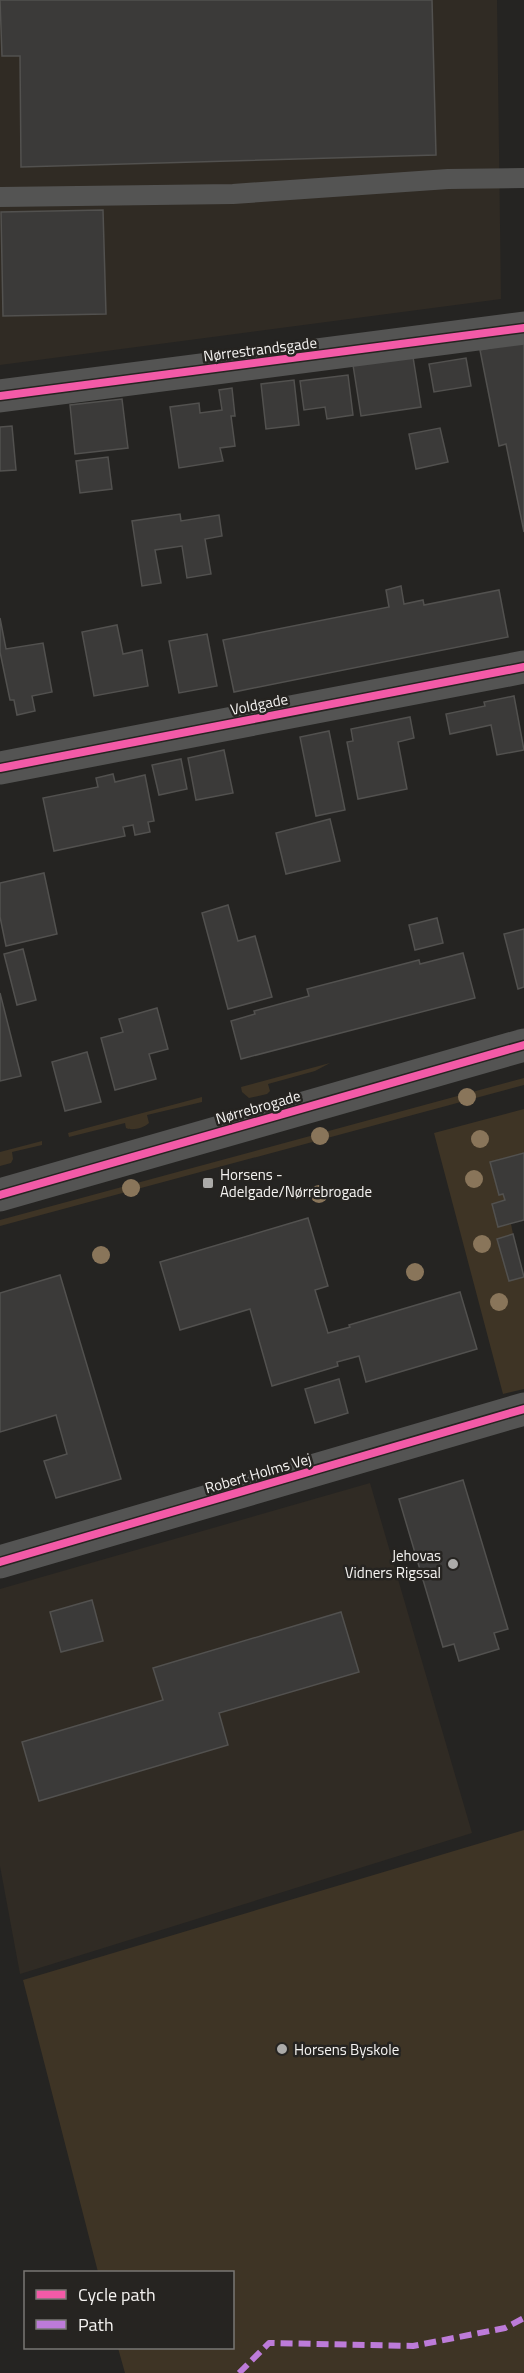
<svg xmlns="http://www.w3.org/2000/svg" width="524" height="2373" viewBox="0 0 524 2373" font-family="'Titillium Web',sans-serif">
<rect width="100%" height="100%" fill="#252422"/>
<!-- built -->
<path fill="#302b24" d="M0,0H497L501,299L0,365Z
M370,1483L472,1833L20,1974L0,1866V1589Z"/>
<!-- green -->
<path fill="#3e3425" d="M330,1063L315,1071L268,1084L270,1091L267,1094L249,1098L242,1092L241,1087Z
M524,1078V1085L0,1226V1220Z
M202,1097V1102L147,1115L149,1123C144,1128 132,1131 126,1128L125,1123L69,1137L68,1133Z
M524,1109V1153L490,1163L499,1195L503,1194L505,1200L492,1204L498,1227L511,1224L513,1234L497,1239L509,1281L524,1277V1389L503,1394L434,1133Z
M42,1141V1145L12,1152L13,1159L11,1163L0,1166V1152Z
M524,1830V2373H125L118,2348H232V2272H98L23,1980Z"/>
<!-- building -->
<path fill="#3b3a39" stroke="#52514f" stroke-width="1.5" d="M0,0H432L436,155L21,167L20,56H2Z
M103,210L106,314L3,316L1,212Z
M524,341V532L506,444L499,446L480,350Z
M413,357L421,407L361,416L353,365Z
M466,358L471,386L434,392L429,364Z
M348,375L353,415L327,419L325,407L304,410L300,381Z
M294,380L299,425L266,429L261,384Z
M232,388L235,416H231L235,446L220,448L223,461L179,468L170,407L199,403L200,413L222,410L219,390Z
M122,399L128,448L75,454L70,405Z
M12,426L16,470L0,471V427Z
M440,428L448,462L416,469L409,434Z
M108,457L112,489L80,493L76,461Z
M180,514L181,521L219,515L222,536L205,539L211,574L187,578L182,546L155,550L161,583L142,586L132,521Z
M401,586L404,604L423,600L424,605L499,590L508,637L234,692L223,640L389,607L386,590Z
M0,618L6,649L43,643L52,692L32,696L35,711L17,715L14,700H10L0,652Z
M117,625L123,654L142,650L148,686L94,696L82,632Z
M207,634L217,686L179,693L169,641Z
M514,696L524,750L497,755L491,725L450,734L446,714L485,706L484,702Z
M410,717L414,738L398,742L407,789L358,799L347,742L353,741L351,729Z
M329,731L345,810L316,816L300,737Z
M224,750L233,793L196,800L188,758Z
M181,759L187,789L159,795L152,765Z
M113,774L115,782L145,775L154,821L148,822L150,832L135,835L133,825L123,827L125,836L54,851L43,798L98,787L96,778Z
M330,819L340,861L286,874L276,833Z
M44,873L57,934L6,946L0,917V883Z
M228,905L238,941L255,936L272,997L228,1009L202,913Z
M437,918L443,943L415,950L409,925Z
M524,929V987L518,989L504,934Z
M23,949L36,1000L17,1005L4,954Z
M463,953L475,998L241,1059L231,1021L255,1014L254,1011L309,996L307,989L419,960L420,964Z
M0,993L21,1076L0,1081Z
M157,1008L168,1049L149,1054L156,1079L115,1090L101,1038L123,1032L119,1019Z
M87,1052L101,1102L65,1111L52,1062Z
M524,1153V1220L498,1227L492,1204L505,1200L503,1194L499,1195L490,1162Z
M308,1218L328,1286L315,1290L328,1333L350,1327L349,1325L460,1292L477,1349L366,1382L359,1356L337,1362L338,1366L272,1386L250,1309L180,1330L160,1262Z
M513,1234L524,1277L509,1281L497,1239Z
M60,1275L121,1479L56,1498L44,1461L67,1454L56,1415L0,1432V1293Z
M339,1379L348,1413L315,1423L305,1389Z
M463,1480L508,1629L494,1633L499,1649L459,1661L454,1644L443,1647L399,1499Z
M92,1600L103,1641L61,1652L50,1612Z
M341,1612L359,1672L219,1713L228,1745L39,1801L22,1742L163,1700L153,1668Z"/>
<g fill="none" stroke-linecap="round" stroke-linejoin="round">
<!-- service -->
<path stroke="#545453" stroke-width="20" d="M0,197L233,194L448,179L524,178"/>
<!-- minor -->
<path stroke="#545453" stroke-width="33" d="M0,396L524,328
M0,768L524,667
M0,1562L524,1409"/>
<!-- tertiary -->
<path stroke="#545453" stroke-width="33" d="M0,1195L524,1045"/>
<!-- quiet -->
<path stroke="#bd7bd9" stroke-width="6" stroke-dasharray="12 6" stroke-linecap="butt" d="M239,2373L269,2343L413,2346L505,2328L524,2318"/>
<!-- cycleway casing -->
<g stroke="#262421" stroke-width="11">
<path id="cycleway" d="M0,396L524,328
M0,768L524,667
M0,1195L524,1045
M0,1562L524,1409"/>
</g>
<!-- cycleway -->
<use href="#cycleway" stroke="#f35aa7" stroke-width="8"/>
</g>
<!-- trees -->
<g fill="#89755a">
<circle cx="467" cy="1097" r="9"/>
<circle cx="320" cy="1136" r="9"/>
<circle cx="480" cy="1139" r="9"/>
<circle cx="474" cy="1179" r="9"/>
<circle cx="131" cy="1188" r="9"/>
<circle cx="319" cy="1194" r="9"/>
<circle cx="482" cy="1244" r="9"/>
<circle cx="101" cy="1255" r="9"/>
<circle cx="415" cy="1272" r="9"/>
<circle cx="499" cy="1302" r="9"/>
</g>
<!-- markers -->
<g fill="#acaba9" stroke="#262421" stroke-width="2">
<rect x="202" y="1177" width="12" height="12" rx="3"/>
<circle cx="453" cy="1564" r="6"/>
<circle cx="282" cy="2049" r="6"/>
</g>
<g text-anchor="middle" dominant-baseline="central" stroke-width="5" stroke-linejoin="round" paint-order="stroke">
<!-- street labels -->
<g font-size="15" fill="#f5f3f1" stroke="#262421">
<text transform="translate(260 349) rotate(-7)">Nørrestrandsgade</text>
<text transform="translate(259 704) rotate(-11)">Voldgade</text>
<text transform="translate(258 1107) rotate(-16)">Nørrebrogade</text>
<text transform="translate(258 1473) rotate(-16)">Robert Holms Vej</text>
</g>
<!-- poi labels -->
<g font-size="15" fill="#f5f3f1" stroke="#262421" text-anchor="start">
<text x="220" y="1174">Horsens -<tspan x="220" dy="17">Adelgade/Nørrebrogade</tspan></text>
<text x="441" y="1555" text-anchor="end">Jehovas<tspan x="441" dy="17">Vidners Rigssal</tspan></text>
<text x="294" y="2049">Horsens Byskole</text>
</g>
</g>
<!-- legend -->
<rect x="24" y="2271" width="210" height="78" fill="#262421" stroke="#797774" stroke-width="1.5"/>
<rect x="36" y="2290" width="30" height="9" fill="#f35aa7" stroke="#797774" stroke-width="1.5"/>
<text x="78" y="2301" font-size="18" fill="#f5f3f1">Cycle path</text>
<rect x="36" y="2320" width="30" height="9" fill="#bd7bd9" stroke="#797774" stroke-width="1.5"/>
<text x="78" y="2331" font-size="18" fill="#f5f3f1">Path</text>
</svg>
